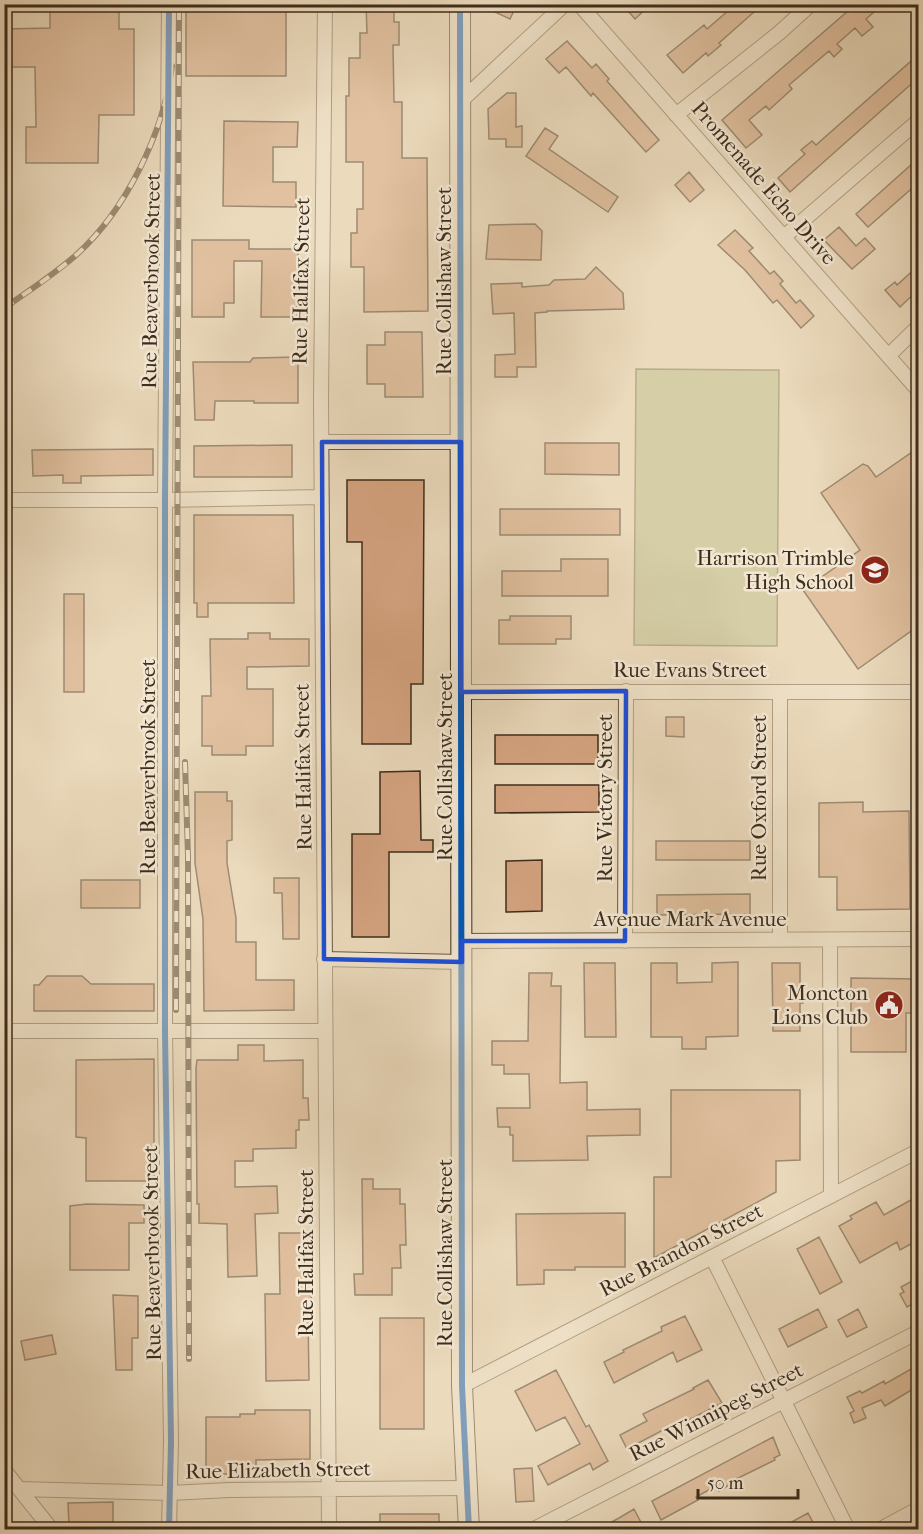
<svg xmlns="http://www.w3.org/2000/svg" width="923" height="1534" viewBox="0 0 923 1534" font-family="'IM FELL French Canon',serif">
<rect width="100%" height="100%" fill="#ebdabc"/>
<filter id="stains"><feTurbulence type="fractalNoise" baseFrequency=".00333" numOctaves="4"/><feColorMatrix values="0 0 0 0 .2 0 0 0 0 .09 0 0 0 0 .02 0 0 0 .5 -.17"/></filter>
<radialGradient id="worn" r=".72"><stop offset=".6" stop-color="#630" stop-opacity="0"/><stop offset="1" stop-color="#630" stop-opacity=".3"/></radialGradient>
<!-- green -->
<path fill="#babe8e" stroke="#7c7654" stroke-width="1.5" d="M636,369L779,370L777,646L634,645Z"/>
<!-- building -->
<path fill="#d4a27f" stroke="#3e2d1b" stroke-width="1.5" d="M50,4H119V29H134V115H99L98,163H26V127H36L35,67H4V29L50,28Z
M268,4L286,6V76H186V6H268Z
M366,4H394V22H399V45H393L394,102H402V158H427L428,311L364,312V267H351V233H357V209H363V162H346V96H349V58H360V33H367Z
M478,4H517L510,19Z
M622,4H651L635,19Z
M736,4H763L719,43L721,45L708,56L706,53L683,73L667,55L704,25L707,29Z
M856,4H883L866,19L873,27L862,36L855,28L837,44L842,49L834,57L829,51L789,85L792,89L769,110L766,106L749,120L762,135L746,148L722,120Z
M567,41L592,68L596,64L609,79L607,81L659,140L646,152L593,93L591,96L566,67L559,73L546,59Z
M918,55V78L790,192L778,178L805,154L801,150L812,141L816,145Z
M507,93H516V127L522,126V147H506V139H489L488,109Z
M224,121L298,122L297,147H273V182H296V207L223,206Z
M545,128L558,136L549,149L618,197L608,212L526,156Z
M913,163L918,169V183L868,227L856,214Z
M689,172L704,190L690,202L675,185Z
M535,224L542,231L541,260L486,259L489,225Z
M839,227L856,246L865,238L875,249L852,269L824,240Z
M735,230L753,248L749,251L770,274L774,271L783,281L780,284L796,303L800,300L814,316L801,328L777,300L773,303L745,270L718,245Z
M192,240H249V249H298V278H302L301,289H297V317H261L262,261H234V303H224V317H192Z
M918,266V290L900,307L885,290L895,282L897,285Z
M596,267L623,293L624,309L547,311V312L535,313L536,367H517V377H495V355L515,354L514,313L493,314L491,284L522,283V287L549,285L554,280L585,279Z
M385,332H422L423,397H385V384H367V345H385Z
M298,357V403H254V401H215L214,420H195L193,362H250L253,358Z
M545,443H619V475L545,474Z
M292,445V477H194V446Z
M918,448V626L858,669L803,590L860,550L821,493L863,464L868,466L876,477Z
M153,449V475L81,476V483H63V475L33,476L32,450Z
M347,480H424L423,684H411V744H362V542H347Z
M500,509H620V535H500Z
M194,515H293L294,603H208V617H197V603H194Z
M561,559H608V596H502V571H561Z
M64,594H84V692H64Z
M510,616H571V639H556V644H499V620H510Z
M248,633H270V639H309V666L247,667V689H273V746H246V755H212V746H202V696H211L210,639H248Z
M666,717H684V737L666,736Z
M495,735H598V764H495Z
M420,771L421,840H433V852H389V937H352V834H380V772Z
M495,785H599V812L495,813Z
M195,792H227V801H232V840L227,841V863L236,918V942H256V980H294V1010L204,1011L203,919L195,863Z
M863,802V812L909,811L910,909L837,910V877H819V803Z
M656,841H750V860H656Z
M542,860V911L506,912V861Z
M274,878H299V939H283L282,893H274Z
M81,880H140V908H81Z
M750,894V914L657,915V895Z
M738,962V1036L706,1037V1049H682V1037H651V963H677V983L712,982V963Z
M584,963H615L616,1037H585Z
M772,963H800V991H803V1003H800V1031H773Z
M529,973H552L551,986H561L560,1083L587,1082V1110L640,1109V1135L587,1136L588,1160L513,1161V1135H510V1127H498L497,1108H530L529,1074H504V1065H492V1041H528Z
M47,976H82L91,984H154V1011H34V985H39Z
M851,978L918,979V1013H906V1052H851Z
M238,1045H264V1061L303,1060V1098H308L309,1120H299V1130H296V1148L253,1149V1161H235V1187L277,1186L278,1213L255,1214L257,1276L228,1277L227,1224L199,1223V1204H197L196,1068L197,1060H238Z
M154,1059V1181H86V1138L76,1137V1060Z
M671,1090H800V1160L776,1161V1192L654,1258V1177H671Z
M362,1179H373V1189H400V1204H405L406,1245H400L401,1268H392V1295H355L354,1274H363Z
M918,1196V1240L900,1250L897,1242L860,1263L839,1226L852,1219L850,1216L876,1202L884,1215Z
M87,1204L144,1205V1223H129V1270H70V1206Z
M625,1213V1267H575V1270H544V1284L517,1285L516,1214Z
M279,1233H305L307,1294H311L312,1314H308L309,1380L266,1381L265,1294H280Z
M819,1237L842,1282L820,1294L797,1249Z
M912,1281L918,1293V1301L907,1307L900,1294L904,1292L901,1287Z
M113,1295L138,1296V1338H132V1370H116Z
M818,1309L827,1327L788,1347L779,1329Z
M858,1309L867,1327L847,1337L838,1320Z
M685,1316L702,1350L677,1362L673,1352L614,1383L604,1362L624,1352L623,1350L662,1331L661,1327Z
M380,1318H424V1429H380Z
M52,1335L56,1354L25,1360L21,1341Z
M918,1365V1386L885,1406L881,1400L862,1408L866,1418L854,1423L850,1413L854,1411L847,1397L860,1391L862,1393L884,1381L885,1384Z
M556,1370L586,1427L589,1425L608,1461L593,1470L590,1463L548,1485L538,1466L580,1444L565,1417L536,1431L515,1391Z
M708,1380L722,1403L685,1422L684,1419L627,1449L620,1435L647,1421L643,1414L694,1389L693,1388Z
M255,1410H310V1459L256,1460V1474H206V1417H240V1414H255Z
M773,1437L780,1455L774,1458L775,1460L732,1481L733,1483L719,1491L716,1486L696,1497L698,1500L661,1520L652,1501Z
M532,1468L534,1501L516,1502L514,1469Z
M113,1502V1530H72L69,1526L68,1503Z
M634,1509L645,1530H597L619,1518Z
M808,1513L817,1530H777Z
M380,1514H439V1530H380Z"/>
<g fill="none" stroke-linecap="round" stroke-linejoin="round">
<!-- street casing -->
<g stroke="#695843" stroke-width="16">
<path id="street" d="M325,4L321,399L329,1530
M579,4L918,390
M461,101L565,4
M676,115L779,33L811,4
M785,236L918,121
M889,355L918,327
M322,442H461
M4,500H165L321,497
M461,692H918
M780,692V940
M830,940L831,1196
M462,941L918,939
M625,941L626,691
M324,959L462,962
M4,1031H325
M712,1257L848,1530
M462,1386L918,1151
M4,1470L52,1530
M19,1489L170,1493L229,1490L466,1488
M169,1530L171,1441L165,1032V500L169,4
M532,1530L918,1332
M879,1530L918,1509"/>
</g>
<!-- secondary casing -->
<g stroke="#3e2d1b" stroke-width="22">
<path id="secondary" d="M460,4L462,1386L469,1530"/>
</g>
<!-- street -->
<use href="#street" stroke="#f2e7d3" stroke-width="14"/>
<!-- secondary -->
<use href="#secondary" stroke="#f2e7d3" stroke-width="20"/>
<!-- rail casing -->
<g stroke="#3e2d1b" stroke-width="6">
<path id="rail" d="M4,308C29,291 53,275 75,256C126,211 164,132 172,66
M185,762L188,856L189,1359
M176,1010L179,4"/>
</g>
<!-- rail -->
<use href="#rail" stroke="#f2e7d3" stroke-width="4" stroke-dasharray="11" stroke-linecap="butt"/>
<!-- cycleway casing -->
<g stroke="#f2e7d3" stroke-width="10">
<path id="cycleway" d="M460,4L462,1386L469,1530
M169,1530L171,1441L165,1032V500L169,4"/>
</g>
<!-- cycleway -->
<use href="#cycleway" stroke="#0057b8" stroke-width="6"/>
</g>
<!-- marked area -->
<path d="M0 0H923V1534H0ZM322,442H461V692L626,691L625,941H462V962L324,959Z" fill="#ebdabc" fill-opacity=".55" fill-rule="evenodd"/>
<path fill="none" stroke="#1d4ed8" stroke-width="4.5" stroke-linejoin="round" d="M322,442H461V692L626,691L625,941H462V962L324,959Z"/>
<!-- icons -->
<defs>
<g id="school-disc" transform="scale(1.5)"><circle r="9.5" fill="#8f2418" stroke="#f2e7d3"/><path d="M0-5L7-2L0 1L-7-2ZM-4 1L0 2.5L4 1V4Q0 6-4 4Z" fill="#fff"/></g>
<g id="civic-disc" transform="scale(1.5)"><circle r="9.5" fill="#8f2418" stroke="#f2e7d3"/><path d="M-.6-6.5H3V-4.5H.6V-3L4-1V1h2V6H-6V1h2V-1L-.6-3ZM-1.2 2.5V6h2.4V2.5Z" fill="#fff"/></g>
</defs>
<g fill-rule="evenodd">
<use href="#school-disc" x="875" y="570"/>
<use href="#civic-disc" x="889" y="1005"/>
</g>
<g text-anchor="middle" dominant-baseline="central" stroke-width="5" stroke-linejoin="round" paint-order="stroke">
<!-- street labels -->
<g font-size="21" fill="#3e2d1b" stroke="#f2e7d3">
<text transform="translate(764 183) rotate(49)">Promenade Echo Drive</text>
<text transform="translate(151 281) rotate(-89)">Rue Beaverbrook Street</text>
<text transform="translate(301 281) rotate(-89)">Rue Halifax Street</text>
<text transform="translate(444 281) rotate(-90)">Rue Collishaw Street</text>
<text x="690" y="670">Rue Evans Street</text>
<text transform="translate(148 767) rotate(-90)">Rue Beaverbrook Street</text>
<text transform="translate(303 767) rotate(-91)">Rue Halifax Street</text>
<text transform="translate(445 767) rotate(-90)">Rue Collishaw Street</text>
<text transform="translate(605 798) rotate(-90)">Rue Victory Street</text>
<text transform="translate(759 798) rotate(-90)">Rue Oxford Street</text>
<text x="690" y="919">Avenue Mark Avenue</text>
<text transform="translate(681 1250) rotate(-27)">Rue Brandon Street</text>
<text transform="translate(152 1253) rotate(-91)">Rue Beaverbrook Street</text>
<text transform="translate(306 1253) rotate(-90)">Rue Halifax Street</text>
<text transform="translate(445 1253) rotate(-90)">Rue Collishaw Street</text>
<text transform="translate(716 1412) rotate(-27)">Rue Winnipeg Street</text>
<text transform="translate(278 1470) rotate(-1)">Rue Elizabeth Street</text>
</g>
<!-- poi labels -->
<g font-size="21" fill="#3e2d1b" stroke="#f2e7d3" text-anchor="end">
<text x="854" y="558">Harrison Trimble<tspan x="854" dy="24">High School</tspan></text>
<text x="868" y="993">Moncton<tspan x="868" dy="24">Lions Club</tspan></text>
</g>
</g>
<!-- margin -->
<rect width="923" height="1534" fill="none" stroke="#ebdabc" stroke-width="24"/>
<rect x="6" y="6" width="911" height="1522" fill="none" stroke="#3e2d1b" stroke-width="3"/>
<rect x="12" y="12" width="899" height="1510" fill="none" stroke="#3e2d1b" stroke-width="1.5"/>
<!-- scale -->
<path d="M698 1489v9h100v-9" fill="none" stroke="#3e2d1b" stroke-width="3"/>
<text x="707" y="1489" font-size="18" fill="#3e2d1b" stroke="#f2e7d3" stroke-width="4.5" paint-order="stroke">50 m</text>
<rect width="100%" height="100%" filter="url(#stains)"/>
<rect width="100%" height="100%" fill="url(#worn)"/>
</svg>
